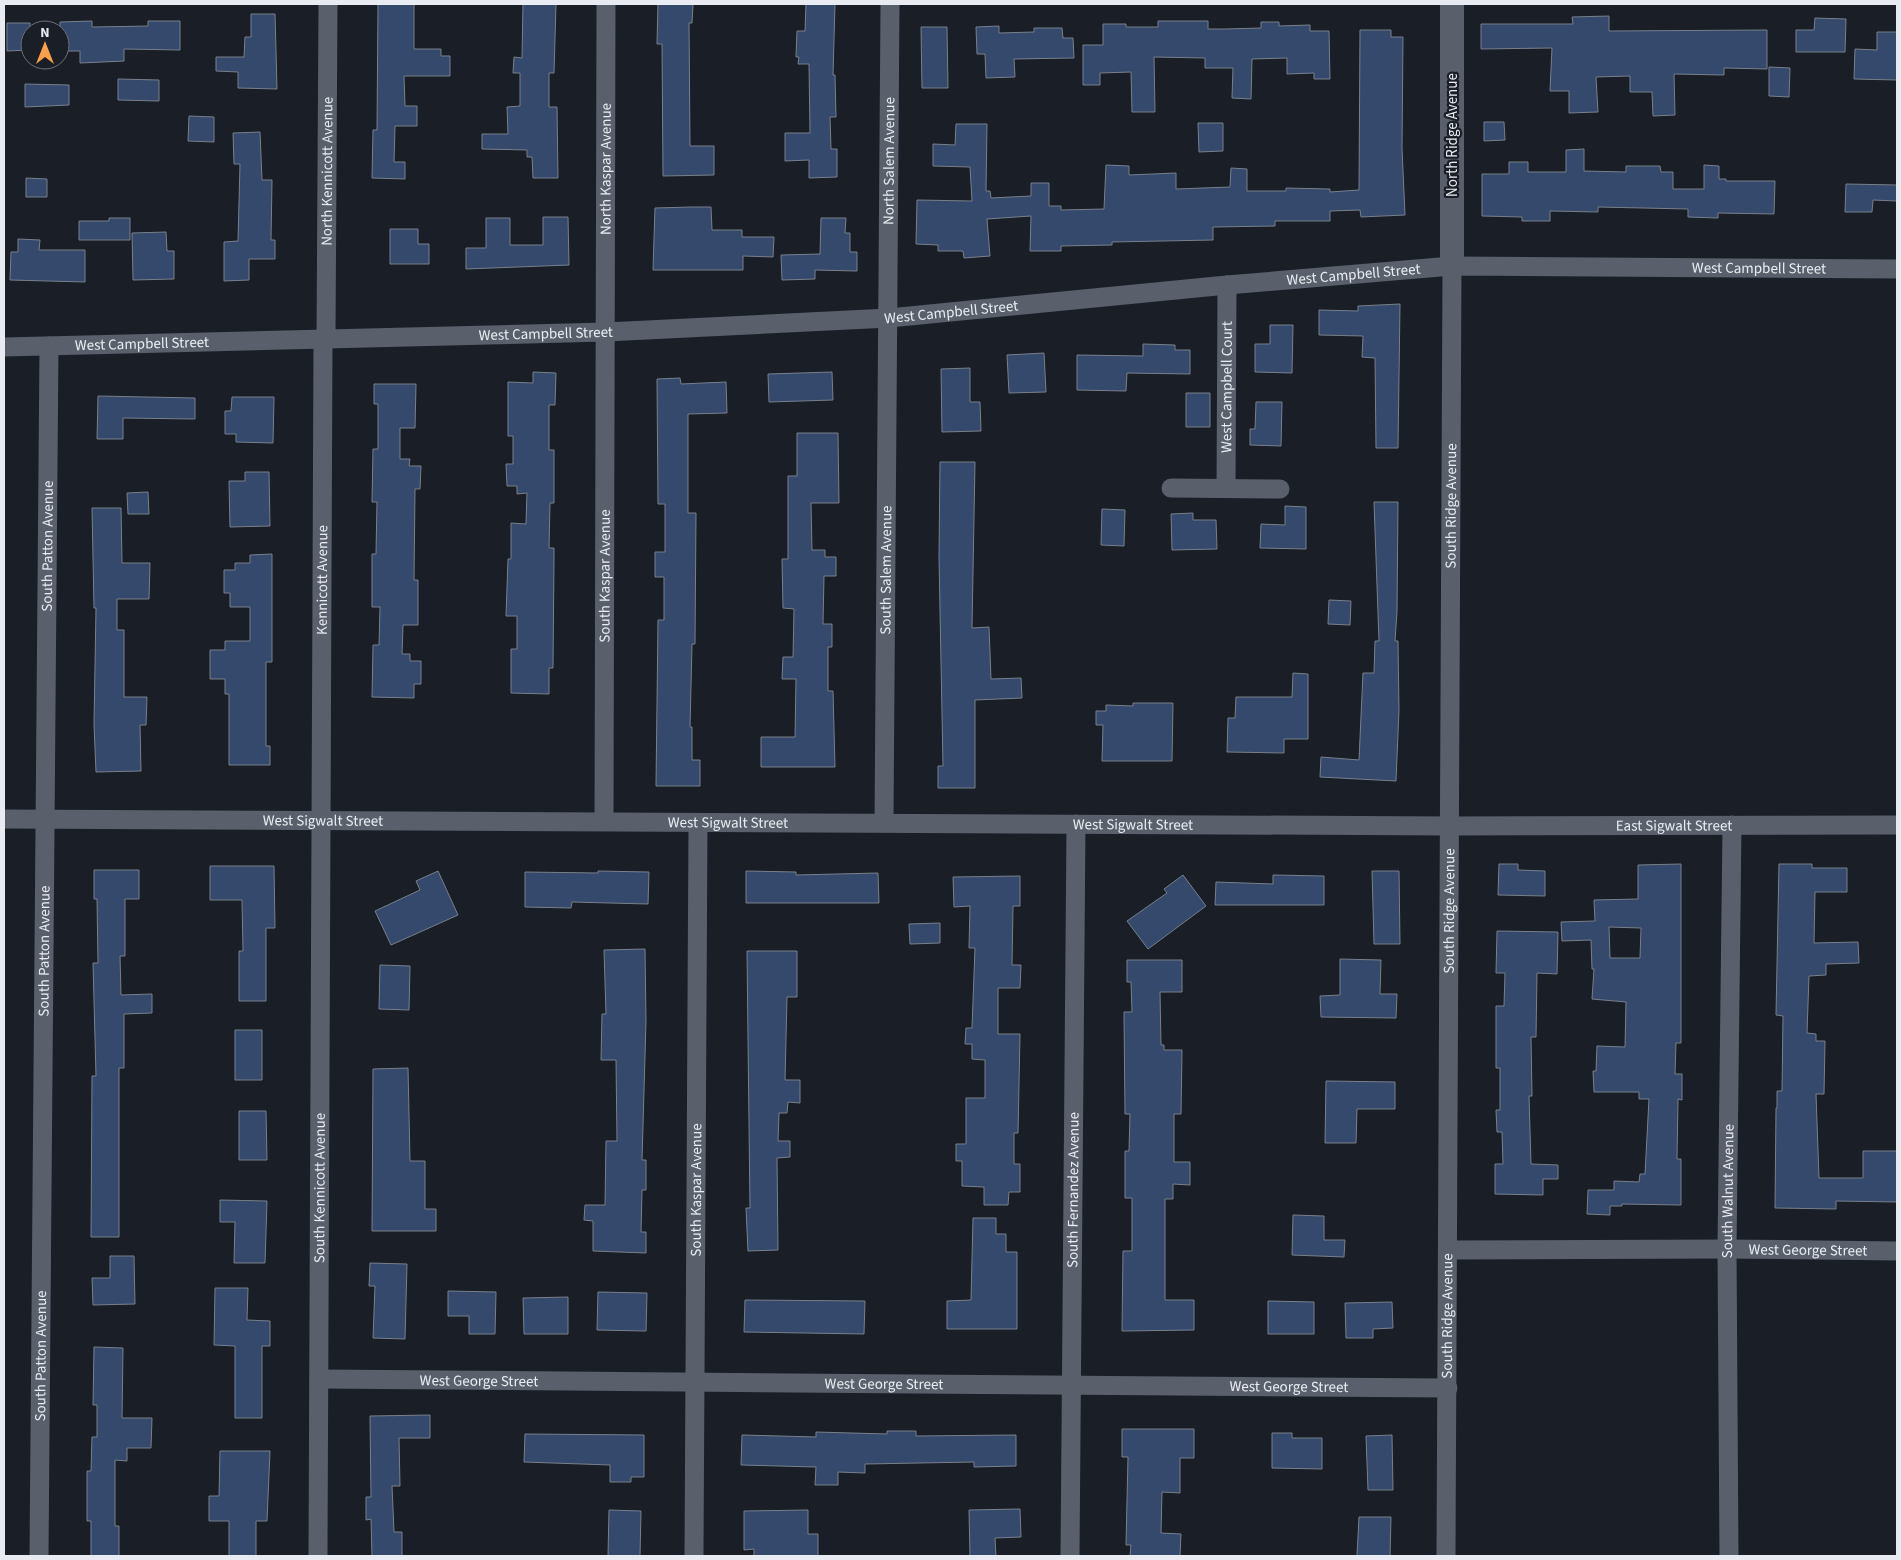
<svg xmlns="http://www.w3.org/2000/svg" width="1901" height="1560" viewBox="0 0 1901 1560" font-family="'Source Sans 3',sans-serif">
<rect width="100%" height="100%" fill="#191e27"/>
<!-- building -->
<path fill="#34496b" stroke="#79808c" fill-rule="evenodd" d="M378,4H414V49H441V56H450V76H404L405,106H417V126H395L394,162H405V179L372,178L373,130H377Z
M523,4H556L554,73H549V107H557L558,178H533L532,157H527V150L482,149V134H508L507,107L520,106V73H513L514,57L522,58Z
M658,4H693L692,23H689L690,146H714V175L663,176L662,44H657Z
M806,4H835L833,75H835L836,117H830L831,149H837V177L809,178V160L785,161V133H810L809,64H798L799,57H796L797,31H805Z
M251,14H275L277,89L238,88V72L216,71V57H244L245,37H251Z
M1609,16V31L1767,30V69L1724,68V75L1674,74L1675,115L1653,116L1652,92H1630V76L1596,77L1598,112L1569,113V91H1550L1552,48L1481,49V24H1573L1572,17Z
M1815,18L1846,19L1845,52H1796V30H1814Z
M92,21V27L148,26V21H180V50L124,49V61L80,63V51H60V22Z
M1158,21H1208V29H1225L1261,28V22H1279V26L1310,25V31H1329L1330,79H1314V73L1287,74V58L1252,59L1251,99L1232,98L1233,68H1205V58L1154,57L1155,112H1132L1131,72L1100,73V85H1083V45H1103V24H1126V27H1158Z
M7,23H30V50L7,51Z
M999,26V33L1034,32V28H1062L1063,38H1073L1074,58L1014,59L1015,77L986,78L985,54H977L976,27Z
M921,27H947L948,88H922Z
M1360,30H1391V37H1403L1402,148L1405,215L1361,217L1360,210L1330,211V221H1275V226L1213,227V240L1112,242V245L1061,246V251H1030L1031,216L987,219L990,256L964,258L963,251H938V245L916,244L917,200L972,201L970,167L933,166V144L955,145L956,124H987L986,191H990L991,198L1031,196V183H1049V206H1061V210L1104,209L1106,165L1129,166V175L1176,173V189L1230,187L1231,168L1247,169V191H1286V188L1330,189V192L1359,190Z
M1877,32H1897V80L1854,79L1855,49L1877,50Z
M1769,67L1790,68L1789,97L1769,96Z
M118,79L159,80V101L118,100Z
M25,84L69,85V105L25,107Z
M189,116L214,117V142L188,141Z
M1484,122H1504L1505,140L1484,141Z
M1198,123H1223V151L1199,152Z
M260,132L262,180H272L271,240H275V259H249V280L224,281V242L238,241L240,164H234L233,133Z
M1584,149V171L1626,172V166H1660L1661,172H1673V189H1704V165L1719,166V179H1726V181H1775L1774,214L1718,213V218L1688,217V209L1598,207V212L1550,211V221H1522V217L1482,216V174H1509V162H1528V172H1566V150Z
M26,178L47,179V197H26Z
M1846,184L1897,185V201L1873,200L1872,212H1845Z
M691,207H711L712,230H742V237H774L773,257L743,256V270H653L655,208Z
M543,217H568L569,265L466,269V248H486V218H510V245H543Z
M109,218H130V240H79V221H109Z
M821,218H846L845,233H850V252H857V271L815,270V279L782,280L781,255L820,254Z
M390,229H418V244H429V264H390Z
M166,232L167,251H174V279L133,280L132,233Z
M18,239L40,240L39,250H85V282L10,280L11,252H18Z
M1400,304L1398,448H1376L1375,358L1362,357L1363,336L1319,335V310L1358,311V306Z
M1270,325H1293L1292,373L1255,372V344H1270Z
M1143,344L1175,345V350H1190V374L1127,373L1126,391L1077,390V355L1143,356Z
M1044,353L1046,392L1009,393L1007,355Z
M970,368V402H980L981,431L942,432L941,369Z
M533,372L556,373L555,405H549V450H554V503H550L549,548H554V558L553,668H549V694L511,693V649H517V616H506L508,559H511V523L526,524L527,493L517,494V486H507L506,464H513V436H508V382L533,383Z
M832,372L833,400L769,402L768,374Z
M680,378L681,384L726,382L727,413L688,414V513H696L695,644H692L690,727H692V760H700V786H656L658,620H664V577H655V552H665V504H658L657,379Z
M374,384H416L415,428H400V459H410L409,466H421L420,489H415L414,580H418V625H403L402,654H410V661H421V684H414V698L372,697L373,645H379L380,607H372V554H376L377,502H372L373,449H378V404H374Z
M1186,393H1210V427H1186Z
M98,396L195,398V419L123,418V439H97Z
M232,397H274L273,443L236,442V434H225V411H231Z
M1256,402H1282L1281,446L1250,445V429H1255Z
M797,433H838L839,503H811L812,550H825V557H836V576H824L823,624H832V647H828V691H833L835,767H761V737H795L796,679H782L783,657H793L794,609L783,608L782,559H788V476H797Z
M940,462H975L972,628L989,627L991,679L1021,678L1022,698L975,700V788H938V766H943L939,557Z
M245,472H269L270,526L230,527L229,481H245Z
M148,492L149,514H128L127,493Z
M1374,502H1398L1397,612L1395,641H1398L1399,710L1396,781L1320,777L1321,757L1359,760L1363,673H1374L1375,641H1379Z
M1285,506L1306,507V549L1260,548L1261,524L1285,525Z
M92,508H121L122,563H150L149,599H117V630H124V697H147L146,725H140L141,771L96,772L94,724L96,608H94Z
M1102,509L1125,510L1124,546L1101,545Z
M1193,513V520H1216L1217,549L1172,550L1171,514Z
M272,554V662H266V746H270V765H229V694H225V679H210V650H225V641H250V607H230V593H224V570H235V563H250V555Z
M1329,600L1351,601L1350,625L1328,624Z
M1293,673L1308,674V739H1284V753L1227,752L1228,718H1235L1236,697H1292Z
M1133,703H1173L1172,761H1102L1103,725H1096V711H1106V705L1133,706Z
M1499,864H1518V870L1545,871V896L1498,895Z
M1681,864V1043H1676L1675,1074H1682V1100L1678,1099L1677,1159H1681V1205L1622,1204V1206H1610V1215L1587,1214L1588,1190H1614V1181L1639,1182L1640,1174H1645L1649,1099H1639V1092H1594L1593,1071H1596L1597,1046L1625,1047L1626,1002L1592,999L1594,969H1592L1591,940L1562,941L1561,922L1595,921L1594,900L1638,899V865ZM1609,927L1641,928L1640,958H1610Z
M1779,864H1812V868H1847V892H1815L1814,943L1858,942L1859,963L1826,964V975L1809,976L1807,1033L1816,1034V1041H1825L1824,1094H1816L1819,1178H1863V1151H1897V1202L1836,1201V1209L1775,1208L1776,1108H1777V1091H1782L1783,1016L1776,1015Z
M210,866H274L275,928H266V1001H239V951H243L242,900H210Z
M94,870H139V899H125V956H120L121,995L152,994V1013L124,1014V1068H119V1237H91L92,1076H96L93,963H98L97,899H94Z
M438,871L458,915L391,945L375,911L420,890L416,881Z
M598,871L649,872L648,904L572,902L571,908L525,907V872L598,873Z
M746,871L796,872V875L878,873L879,903H746Z
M1372,871H1399L1400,944H1374Z
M1183,875L1206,906L1148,949L1127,921L1167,893L1164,889Z
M1273,875L1324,876V905H1215L1216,882L1273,884Z
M1020,876V906H1013L1012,965H1021L1020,988H998V1034H1020L1018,1133H1014V1164H1020V1192H1009L1008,1205H984V1187L962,1186V1161H956V1144H966V1098H985V1060L972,1059V1044H965L966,1028H972L975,948H969L970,906L954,907L953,877Z
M940,923V943L910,944L909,924Z
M1497,931L1558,932L1557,974L1537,973L1536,1037H1531L1532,1096H1529L1531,1164L1558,1165V1179H1543V1195L1495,1194V1164H1503L1502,1132H1497L1496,1110H1500V1068H1496V1006H1504L1505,973H1496Z
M645,949L646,1021L642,1160H646V1190H642L641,1232H646V1253L593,1251V1221L584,1220L585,1205H605L606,1141H617L616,1060H601L602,1014H606L604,950Z
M747,951H797V997H787L785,1080H800V1103L788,1102L787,1113H779L778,1141H790V1157L777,1158L778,1250L748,1251L746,1208H750Z
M1340,959L1381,960L1380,994H1397L1396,1018L1321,1017L1320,996L1340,995Z
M1127,960H1182V992H1160L1161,1045H1164V1050H1182L1181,1114H1174V1162H1190V1185L1173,1184V1199H1165V1300H1194V1330L1122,1331L1123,1251H1132V1198H1125V1151H1129L1130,1114H1125L1124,1012H1132L1131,982H1127Z
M380,965L410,966L409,1010L379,1009Z
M235,1030H262V1080H235Z
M408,1068L410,1161H425V1209H436V1231H372L373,1069Z
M1326,1081L1395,1082V1109H1357L1356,1143H1325Z
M239,1111H266L267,1160H239Z
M220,1200L267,1201L265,1263H234L235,1222H220Z
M1293,1215L1324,1216V1240H1345L1344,1257L1292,1255Z
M973,1218H996V1234H1006V1252H1017V1329H947V1301L971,1300Z
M110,1256H134L135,1304L93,1305L92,1278H110Z
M370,1263L407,1264L405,1339L373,1338L375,1286H369Z
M215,1288H248L247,1320L270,1321V1346H262V1418H235V1346L214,1345Z
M448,1291L496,1292L495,1334H469V1316H448Z
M598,1292L647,1293L646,1331L597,1330Z
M568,1297V1334H524L523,1298Z
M745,1300L865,1301L864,1334L744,1332Z
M1268,1301L1314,1302V1334H1268Z
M1392,1302L1393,1328L1373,1329V1338H1346L1345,1303Z
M94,1347L123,1348L122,1418H152L151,1448H127V1461L115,1460V1526H119V1556H91V1521H87V1471H91L92,1437H97V1405H93Z
M430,1415V1438H399L400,1486H392L394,1532H402V1556H372L371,1519L366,1520V1497H371L370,1416Z
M1122,1429H1194V1458H1180V1493L1162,1492L1161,1533L1181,1534L1180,1556H1130L1131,1545H1126L1128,1457H1122Z
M887,1431H916V1436L1016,1435V1466L974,1467V1462L865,1464V1473L838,1472V1485H815L816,1467L741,1465L742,1435L816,1437V1432L887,1434Z
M1272,1433H1292V1438H1322V1469L1272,1468Z
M525,1434L644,1435V1477H631V1482H610V1465L524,1462Z
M1392,1435L1393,1490H1368L1366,1436Z
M220,1451H270L267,1521H256V1556H229V1521H209V1496H219Z
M1020,1509L1021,1537L995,1538L996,1556H970L969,1510Z
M609,1510L641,1511L640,1556H608Z
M808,1510V1534H818V1556H754V1549L744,1550V1511Z
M1359,1517H1391L1390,1556H1357Z"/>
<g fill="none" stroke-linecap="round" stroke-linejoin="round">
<!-- minor -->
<g stroke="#59606b" stroke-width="19">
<path id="s1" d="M4,347L606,332L889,318L1227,285L1452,266L1897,269"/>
<path d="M1171,488L1280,489"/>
<path id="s2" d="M1226,488L1227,285"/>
<path id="s3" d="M4,819L1451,826L1897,825"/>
<path id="s4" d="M604,821L606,4"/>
<path id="s5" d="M884,822L890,4"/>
<path id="s6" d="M1449,1250L1727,1249L1897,1251"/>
<path id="s7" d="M320,1379C696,1384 1072,1384 1448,1388"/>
<path id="s8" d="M39,1556L49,346"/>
<path id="s9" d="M318,1556L323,342L326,339L328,4"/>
<path id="s10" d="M694,1556L698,823"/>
<path id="s11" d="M1070,1556L1076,824"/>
<path id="s12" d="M1446,1556L1452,266"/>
<path id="s13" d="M1729,1556L1727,1249L1732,825"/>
</g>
<!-- tertiary -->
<path stroke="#59606b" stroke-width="24" d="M1452,4V266"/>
</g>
<g text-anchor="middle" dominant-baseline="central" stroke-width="4.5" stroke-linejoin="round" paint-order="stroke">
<!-- street labels -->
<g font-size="15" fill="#e8ecf2" stroke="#191e27">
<text transform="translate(1452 135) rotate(-90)">North Ridge Avenue</text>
<text stroke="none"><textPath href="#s5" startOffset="661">North Salem Avenue</textPath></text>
<text stroke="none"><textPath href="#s4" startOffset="652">North Kaspar Avenue</textPath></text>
<text stroke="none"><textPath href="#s9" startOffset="1386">North Kennicott Avenue</textPath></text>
<text stroke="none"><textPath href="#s1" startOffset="1758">West Campbell Street</textPath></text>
<text stroke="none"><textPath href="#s1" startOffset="1352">West Campbell Street</textPath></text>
<text stroke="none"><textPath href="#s1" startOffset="948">West Campbell Street</textPath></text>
<text stroke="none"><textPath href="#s1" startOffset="542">West Campbell Street</textPath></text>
<text stroke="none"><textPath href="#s1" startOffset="138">West Campbell Street</textPath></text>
<text stroke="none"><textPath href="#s2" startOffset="101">West Campbell Court</textPath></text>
<text stroke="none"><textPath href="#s12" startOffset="1050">South Ridge Avenue</textPath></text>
<text stroke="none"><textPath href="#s8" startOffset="1010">South Patton Avenue</textPath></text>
<text stroke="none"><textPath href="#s5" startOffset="252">South Salem Avenue</textPath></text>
<text stroke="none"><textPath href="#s4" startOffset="245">South Kaspar Avenue</textPath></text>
<text stroke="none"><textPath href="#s9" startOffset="976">Kennicott Avenue</textPath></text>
<text stroke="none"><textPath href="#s3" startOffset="319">West Sigwalt Street</textPath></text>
<text stroke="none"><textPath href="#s3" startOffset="724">West Sigwalt Street</textPath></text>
<text stroke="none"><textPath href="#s3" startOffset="1129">West Sigwalt Street</textPath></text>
<text stroke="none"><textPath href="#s3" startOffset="1670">East Sigwalt Street</textPath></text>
<text stroke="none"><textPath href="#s12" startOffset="645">South Ridge Avenue</textPath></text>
<text stroke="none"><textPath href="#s8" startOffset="605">South Patton Avenue</textPath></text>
<text stroke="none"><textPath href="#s9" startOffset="368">South Kennicott Avenue</textPath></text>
<text stroke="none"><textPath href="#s10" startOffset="366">South Kaspar Avenue</textPath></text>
<text stroke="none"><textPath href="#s11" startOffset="366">South Fernandez Avenue</textPath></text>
<text stroke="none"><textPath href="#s13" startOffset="365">South Walnut Avenue</textPath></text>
<text stroke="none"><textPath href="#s6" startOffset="359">West George Street</textPath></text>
<text stroke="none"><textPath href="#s12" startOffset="240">South Ridge Avenue</textPath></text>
<text stroke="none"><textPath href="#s8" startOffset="200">South Patton Avenue</textPath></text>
<text stroke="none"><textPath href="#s7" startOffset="159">West George Street</textPath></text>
<text stroke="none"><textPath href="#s7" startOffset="564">West George Street</textPath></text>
<text stroke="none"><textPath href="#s7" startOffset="969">West George Street</textPath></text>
</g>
</g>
<!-- border -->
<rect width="1901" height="1560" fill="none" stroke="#e8ecf2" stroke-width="10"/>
<!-- north arrow -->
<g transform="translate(45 45)"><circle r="24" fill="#191e27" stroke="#6c7078"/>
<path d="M0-4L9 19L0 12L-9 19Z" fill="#f8a14a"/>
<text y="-8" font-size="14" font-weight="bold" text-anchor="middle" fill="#e8ecf2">N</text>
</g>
</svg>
